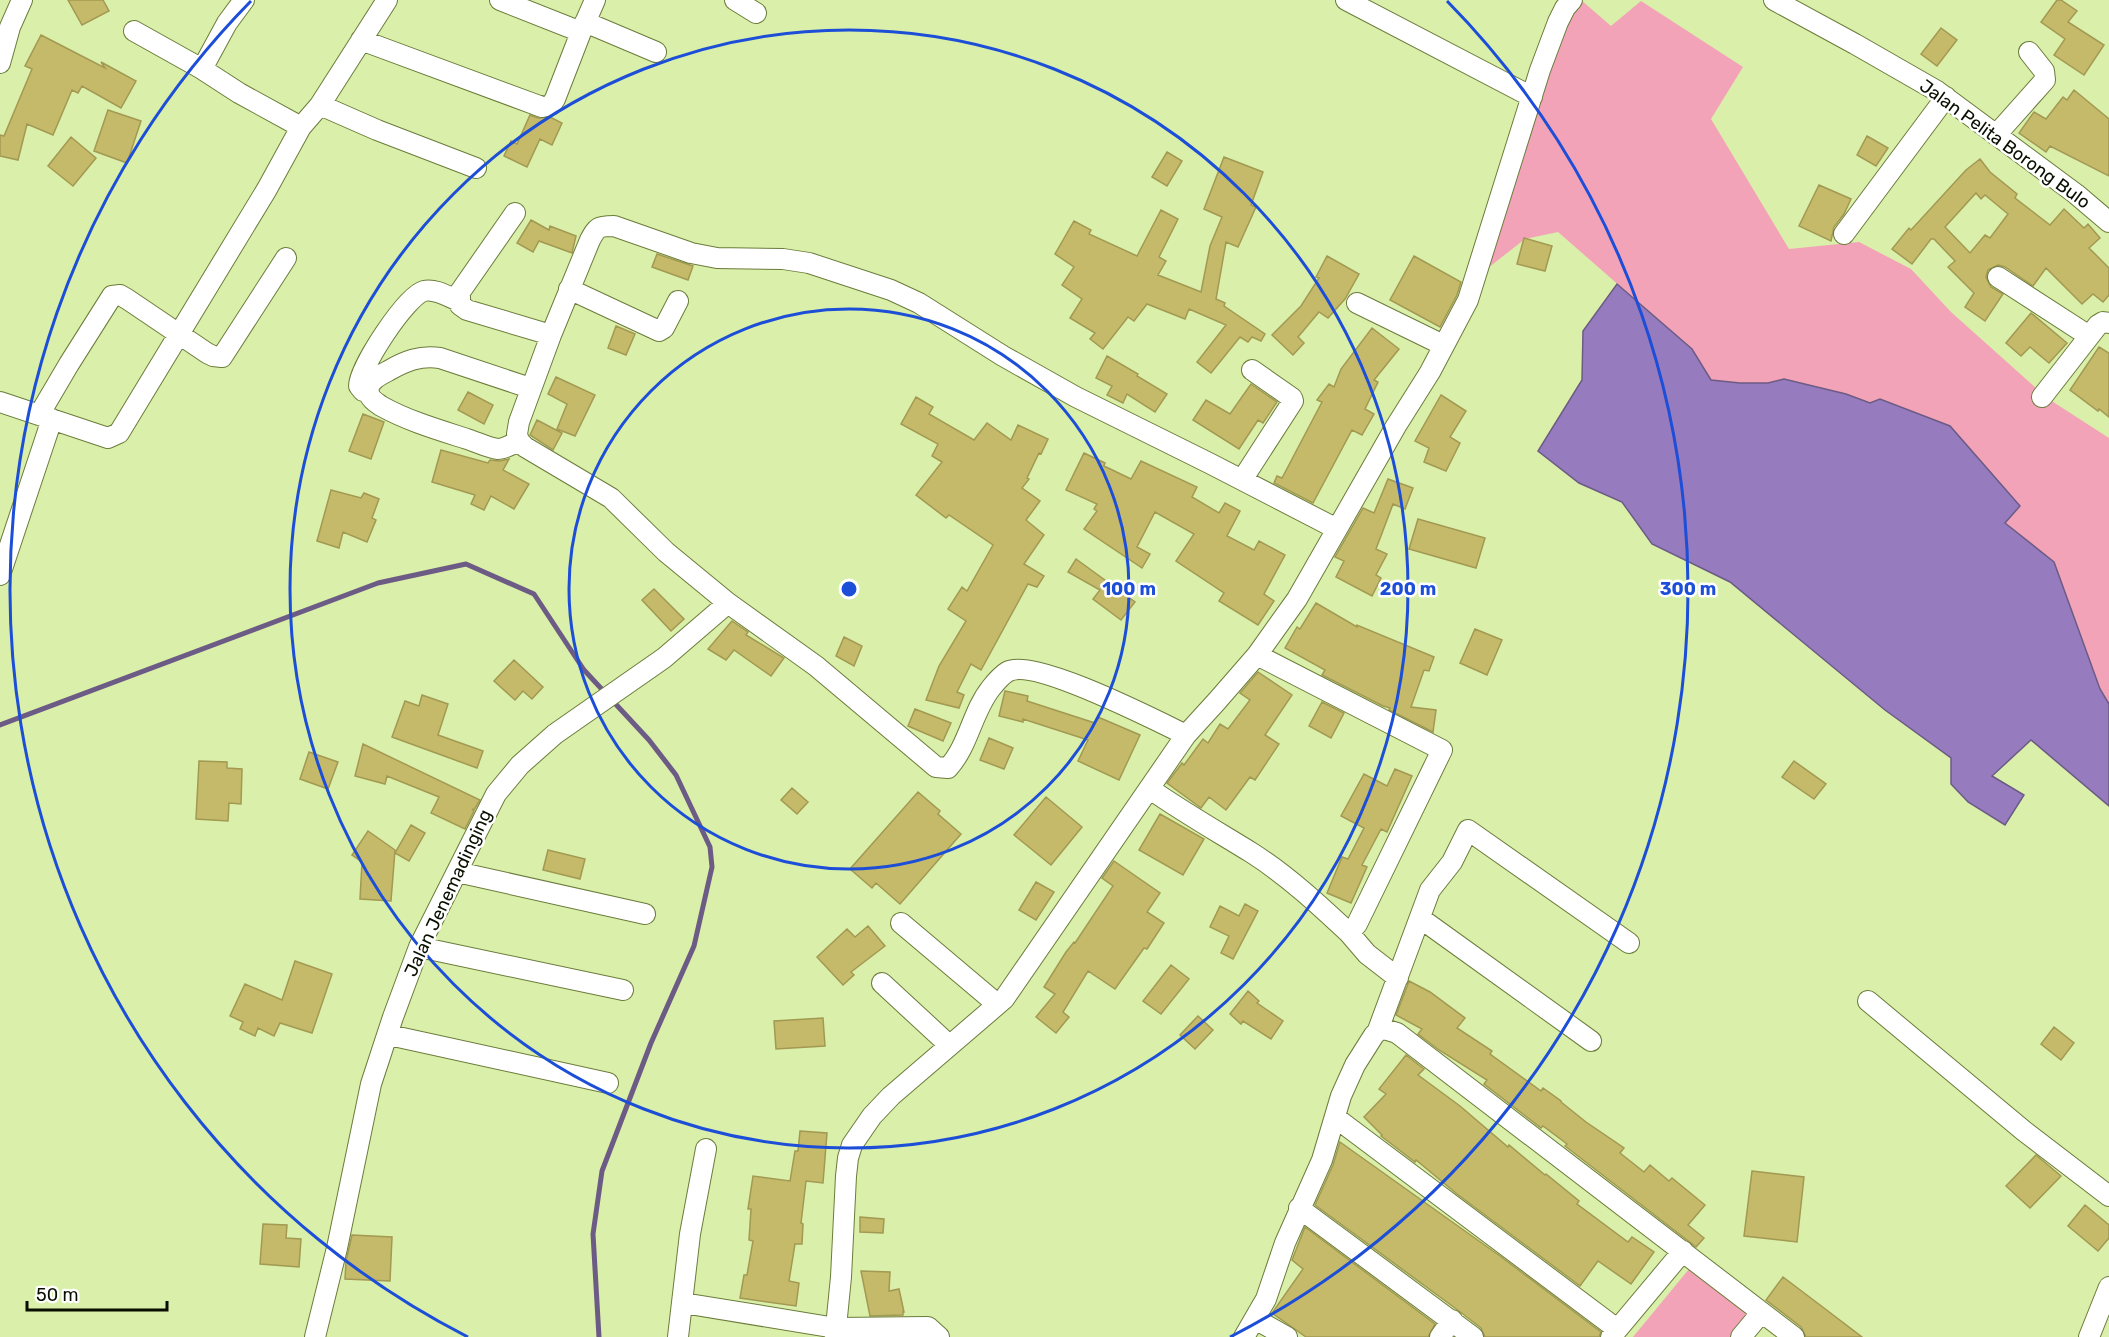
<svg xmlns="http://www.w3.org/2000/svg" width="2109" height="1337" viewBox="0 0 2109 1337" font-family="Rubik,sans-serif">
<rect width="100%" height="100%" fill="#daefa9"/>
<!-- green -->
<path fill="#f2a3b8" d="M1581,0L1611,26L1641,1L1743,67L1711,119L1789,249L1859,242L1911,269L1951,312L2047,398L2109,438V704L2100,689L2054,562L2005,523L2020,507L1870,403L1846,394L1784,379L1768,383H1740L1711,380L1692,349L1558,232L1525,239L1470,282L1553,36Z
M1694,1263L1760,1315L1743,1337H1633Z"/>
<!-- water -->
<path fill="#967bbe" stroke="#6c5b85" stroke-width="1.5" d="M1617,284L1692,349L1711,380L1740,383H1768L1784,379L1846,394L1870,403L1880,399L1950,426L2020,506L2005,523L2054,562L2100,689L2109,704V806L2031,740L1992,776L2024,795L2005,825L1968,802L1951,784V758L1885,710L1730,582L1652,544L1622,502L1579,483L1538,451L1582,380L1583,331Z"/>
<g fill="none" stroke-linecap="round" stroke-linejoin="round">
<!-- stream -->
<path stroke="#6c5b85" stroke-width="5" d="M0,725L378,583L466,564L534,594L584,670L649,740L676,775L710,847L712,867L694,946L651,1043L602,1171L593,1234L599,1337"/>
</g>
<!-- building -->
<path fill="#c5ba6a" stroke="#a29952" stroke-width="1.5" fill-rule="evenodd" d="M68,0H103L109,11L82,25Z
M2057,0H2061L2077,11L2068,22L2104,45L2084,75L2054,55L2065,39L2041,22Z
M1941,28L1957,40L1937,66L1921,54Z
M41,35L105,68L101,62L136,81L121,108L82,86L78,93L72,90L53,135L27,124L18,160L0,156V135L4,136L32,69L25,66Z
M2074,90L2109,119V176L2050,146L2046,152L2019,133L2034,112L2046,119L2063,97L2067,100Z
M108,110L141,121L127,163L94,151Z
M530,115L538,118L550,117L562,123L552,145L540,139L527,167L504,156L511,141L517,144Z
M1867,136L1888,148L1876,166L1857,155Z
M71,137L96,158L73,186L48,166Z
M1167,152L1182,161L1167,186L1152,177Z
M1224,157L1263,172L1251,205L1256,207L1238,247L1226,242L1216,299L1225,303L1224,306L1265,334L1261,341L1252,337L1248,342L1240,337L1211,373L1197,362L1226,325L1189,309L1185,319L1147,304L1134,321L1128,317L1103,349L1090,339L1095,333L1070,318L1082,299L1062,285L1074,267L1055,254L1074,221L1091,230L1089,234L1137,256L1161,210L1178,219L1159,257L1166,261L1158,275L1201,292L1210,246L1222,217L1204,209Z
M1980,159L1990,172L2017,194L2015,198L2050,225L2064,209L2084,228L2088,224L2100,238L2089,248L2109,268V295L2103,302L2093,294L2082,304L2046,268L2033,286L2005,267L1998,265L1988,270L1986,277L1991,287L2003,294L1985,321L1965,307L1974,293L1948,267L1955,261L1934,239H1931L1912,264L1892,249L1909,228L1911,230L1966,170ZM1976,193L1981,199L1985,195L2008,214L1990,238L1985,235L1970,253L1945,227Z
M1819,185L1851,199L1844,214L1834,227L1831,241L1799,226Z
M531,220L549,230L550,226L576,236L572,253L539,241L533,252L517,243Z
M1524,238L1552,246L1545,271L1517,264Z
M657,254L693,266L688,280L652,267Z
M1327,256L1359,274L1345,299L1328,318L1319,312L1298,337L1304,343L1293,355L1272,335L1301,306L1319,278L1316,277Z
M1414,256L1461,282L1457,295L1440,327L1390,300Z
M2031,313L2067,343L2049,363L2030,347L2021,356L2006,343Z
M616,326L635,334L626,355L608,348Z
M1372,328L1399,349L1374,380L1378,382L1365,409L1374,414L1362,435L1352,430L1313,503L1274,483L1277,476L1282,478L1322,402L1317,400L1329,384L1334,387L1341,369Z
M2099,347L2109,353V417L2099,409L2098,411L2070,390Z
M1107,356L1138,374L1137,376L1167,394L1155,412L1127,394L1123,403L1107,395L1112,386L1096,378Z
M556,377L595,395L575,436L557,429L567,404L548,394Z
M1251,384L1277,402L1263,423L1258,420L1239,449L1193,420L1206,400L1230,414Z
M468,392L493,405L484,424L458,410Z
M1441,395L1466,411L1450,437L1460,443L1446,471L1424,462L1429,448L1415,441Z
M916,397L933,407L929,414L974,440L987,423L1011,440L1018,425L1048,439L1041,454L1039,453L1027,478L1029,479L1022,488L1040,501L1026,520L1044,535L1024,564L1044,576L1037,587L1028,584L981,670L971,664L957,692L964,695L959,708L926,700L939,666L966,621L948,609L962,587L967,591L993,545L949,515L946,518L916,495L942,462L932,456L938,444L901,424Z
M363,414L384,422L371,459L349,451Z
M537,420L562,433L553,450L530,435Z
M441,450L488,463L490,460L499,461L509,459L503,470L529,484L514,509L491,496L484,510L471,504L475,495L432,482Z
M1084,453L1105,463L1104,466L1131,479L1141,461L1197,487L1192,497L1219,513L1225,503L1240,511L1227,536L1254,550L1259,541L1285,555L1264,594L1274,601L1258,625L1219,601L1224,593L1176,561L1194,534L1155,512L1137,547L1150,554L1142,568L1084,529L1097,511L1094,509L1097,504L1066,490Z
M1388,479L1413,488L1405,509L1393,504L1376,549L1387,554L1376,575L1381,578L1372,596L1336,577L1344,561L1335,557L1363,508L1374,513Z
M331,490L361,498L364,493L379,499L372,518L376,520L367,542L343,532L339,548L317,541Z
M1418,519L1485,538L1476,568L1409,549Z
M1076,559L1135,602L1121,620L1093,599L1100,590L1068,572Z
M654,589L684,619L671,631L642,600Z
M1316,603L1357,627V625L1434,657L1429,671L1424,670L1411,707L1436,710L1433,732L1389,710L1390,708L1383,706L1322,675L1325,670L1285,648L1297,627L1300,629Z
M732,621L748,632L746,635L784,658L771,676L734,650L726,660L708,649Z
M1475,629L1502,640L1487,675L1460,663Z
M844,637L862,646L854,666L836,656Z
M514,660L543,687L532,699L523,691L515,700L494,681Z
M1258,672L1292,695L1265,735L1279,744L1255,780L1250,777L1226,810L1209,797L1201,808L1167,783L1182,763L1184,765L1203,739L1208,743L1220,724L1228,729L1250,700L1240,693Z
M1005,691L1028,696L1027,701L1095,723L1098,717L1140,735L1119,780L1078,761L1088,740L1023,719V722L999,716Z
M422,695L448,704L438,735L483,751L477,768L392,737L405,701L419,706Z
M1322,702L1344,713L1331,738L1309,726Z
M915,709L951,723L943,741L908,726Z
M989,738L1013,748L1004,769L980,760Z
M363,744L480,800L474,810L472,809L474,811L465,829L431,813L439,797L387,776L385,784L355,776Z
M309,752L338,762L328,789L300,779Z
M199,761L227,762V768L242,769L241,804L229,803L228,821L196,819Z
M1794,761L1826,784L1814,799L1782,777Z
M1395,769L1412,776L1387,832L1381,829L1362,865L1367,867L1351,903L1327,893L1342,857L1348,859L1364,828L1341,816L1364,774L1387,786Z
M792,788L808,802L797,814L781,800Z
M918,792L940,811L938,814L961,834L900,904L876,883L872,888L850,869Z
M1046,797L1082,827L1051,865L1014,835Z
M1160,814L1204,839L1183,875L1139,850Z
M411,825L425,833L409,861L395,853Z
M368,831L395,850L391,901L360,899L362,862L352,855Z
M548,850L585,859L580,879L543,870Z
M1114,861L1160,893L1147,912L1164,923L1147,949L1144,948L1115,989L1088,971L1063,1012L1069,1017L1056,1033L1036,1017L1055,994L1044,987L1066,952L1074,942L1075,943L1113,886L1102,878Z
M1036,882L1054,892L1036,920L1019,910Z
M1245,904L1258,911L1233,959L1221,953L1229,936L1210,927L1220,906L1239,916Z
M868,926L885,946L851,972L854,975L843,985L817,957L847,929L855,937Z
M295,961L332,974L312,1033L280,1023L274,1036L258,1028L255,1036L240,1029L243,1022L230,1016L245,984L282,1000Z
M1171,965L1189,979L1161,1014L1143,1001Z
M1409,981L1430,992L1465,1018L1457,1028L1492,1051L1490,1054L1541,1091L1543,1088L1561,1101V1102L1586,1122L1624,1148L1620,1153L1644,1172L1650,1165L1669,1181L1672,1178L1705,1205L1688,1225L1704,1238L1696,1247L1565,1146L1567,1144L1543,1126L1541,1128L1484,1084L1487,1080L1439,1050L1418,1034L1422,1029L1396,1015Z
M1248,991L1259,1001L1257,1003L1283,1021L1271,1039L1243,1021L1241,1024L1230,1014Z
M1198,1016L1213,1030L1195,1049L1180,1035Z
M823,1018L825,1046L776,1049L774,1021Z
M2054,1027L2074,1043L2061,1060L2041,1044Z
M1406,1055L1424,1069L1418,1075L1460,1106L1508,1147L1509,1145L1545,1175L1546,1174L1579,1201L1577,1204L1628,1242L1632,1237L1654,1252L1631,1284L1598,1261L1580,1286L1457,1194L1416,1160L1415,1162L1381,1136L1382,1135L1364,1117L1386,1094L1379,1089Z
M800,1131L827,1133L823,1183L806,1181L801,1223L803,1224L802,1244H795L789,1281L799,1283L796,1306L740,1298L744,1275H747L753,1241L749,1240L751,1209H748L753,1176L790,1181L795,1151H798Z
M1340,1142L1500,1256L1601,1332L1599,1337H1485L1481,1328L1459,1311L1315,1205L1333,1165Z
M2036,1155L2061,1176L2030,1208L2006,1186Z
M1752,1171L1804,1177L1797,1242L1744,1236Z
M2085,1205L2109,1225V1238L2098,1251L2068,1226Z
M860,1217L884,1219L883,1233L860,1232Z
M263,1224L287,1225L286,1238L301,1239L299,1267L260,1264Z
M1305,1227L1435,1324L1428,1337H1306L1272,1313L1303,1269L1292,1260Z
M352,1235L392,1237L390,1281L345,1279L346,1261Z
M861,1271L890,1272L889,1291L899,1289L904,1312H903V1315L870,1316Z
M1783,1277L1824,1308L1862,1337H1806L1801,1327L1766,1300Z"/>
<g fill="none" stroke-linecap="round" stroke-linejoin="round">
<!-- minor casing -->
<g stroke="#6b7c3b" stroke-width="22">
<path id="minor" d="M244,0L227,23L202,69L239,93L301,127
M500,0L581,32L595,0
M735,0L756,13
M1346,0L1532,97
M1774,0L1855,44L1937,91L2076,194L2109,222
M585,22L656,52
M134,31L202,69
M361,40L542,107L551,105L555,99L581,32
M0,63L10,27L22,0
M320,105L377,130L476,168
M1996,135L2045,80L2044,71L2029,52
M515,213L460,292V305L467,310L551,335
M1844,234L1946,97
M1998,277L2089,336
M569,289L659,331L664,328L678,301
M1357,303L1443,345
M363,391L359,386C359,368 406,296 424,291C435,288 449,297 459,301
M2042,397L2098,325L2103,322L2109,323
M0,402L108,438L119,433L267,189L301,127L320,105L387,0
M39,415L69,364L112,296L120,295L127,299L207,353L213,356L222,357L286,258
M519,441C512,444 505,449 498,449C488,448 477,442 467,439C439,430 408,421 381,406C377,403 370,399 369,393C366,382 380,375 388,371C405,361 420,355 440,358L530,388
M1242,480L1293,401L1292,398L1252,370
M0,575L52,419
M728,603L666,552L611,498L525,447L519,441L517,434L519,422L551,335L590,240C597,227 598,226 614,226L691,253L717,258L783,259L809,263L891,290L919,303L1003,356L1076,397L1209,463L1337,529
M1150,789C1183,812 1218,832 1252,853C1288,876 1319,905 1349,933L1357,924L1442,750L1257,655
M457,872L645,914
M1420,918L1591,1041
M901,923L997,1004
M1349,933L1367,954L1398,978
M419,947L623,990
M882,983L949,1045
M1868,1001L2024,1131L2109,1196
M1378,1030L1430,890L1452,862L1468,830L1629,943
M389,1035L608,1083
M1336,1118L1617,1329
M1299,1208L1473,1337
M683,1303L836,1328L928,1327L939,1337
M1255,1319L1287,1337
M315,1337L337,1248L371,1084L393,1017L419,947L496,794L520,765L555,734L664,658L728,603L816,666L936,767L948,768C969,745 972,712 991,688C995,683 1002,675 1007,672C1033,657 1157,721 1186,735
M678,1337L690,1234L706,1149
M835,1337L841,1277L846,1176L848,1158L852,1145L872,1116L891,1096L1004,999L1186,735L1217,701L1257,655L1297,599L1396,426L1430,372L1468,300L1540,70L1558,22L1565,8L1572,0
M1244,1337L1266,1299L1285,1243L1322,1160L1341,1096L1355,1065L1374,1035L1381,1028L1397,1033L1794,1337
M1440,1337L1452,1320
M1611,1337L1683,1251
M1741,1337L1761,1313
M2089,1337L2109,1287"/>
</g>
<!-- minor -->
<use href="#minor" stroke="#fff" stroke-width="20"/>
</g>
<!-- distance rings -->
<g fill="none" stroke="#1d4ed8" stroke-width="3">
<circle cx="849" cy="589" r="280"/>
<circle cx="849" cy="589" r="559"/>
<path d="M468 1337A839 839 0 0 1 251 1M1447 1A839 839 0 0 1 1230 1337"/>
</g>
<g text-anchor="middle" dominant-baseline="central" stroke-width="5" stroke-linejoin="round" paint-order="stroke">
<!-- street labels -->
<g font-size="18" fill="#090f00" stroke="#fff">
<text transform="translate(2005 144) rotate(36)">Jalan Pelita Borong Bulo</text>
<text transform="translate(448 893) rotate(-65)">Jalan Jenemadinging</text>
</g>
</g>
<circle cx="849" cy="589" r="9" fill="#1d4ed8" stroke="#fff" stroke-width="3"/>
<g font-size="18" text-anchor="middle" font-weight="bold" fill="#1d4ed8" stroke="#fff" stroke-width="5" stroke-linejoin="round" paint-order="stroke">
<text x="1129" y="595">100 m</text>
<text x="1408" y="595">200 m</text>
<text x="1688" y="595">300 m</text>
</g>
<!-- scale -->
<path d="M27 1301v9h140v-9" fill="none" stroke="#090f00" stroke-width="3"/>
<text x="36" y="1301" font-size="18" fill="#090f00" stroke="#ffffff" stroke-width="4.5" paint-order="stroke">50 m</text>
</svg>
